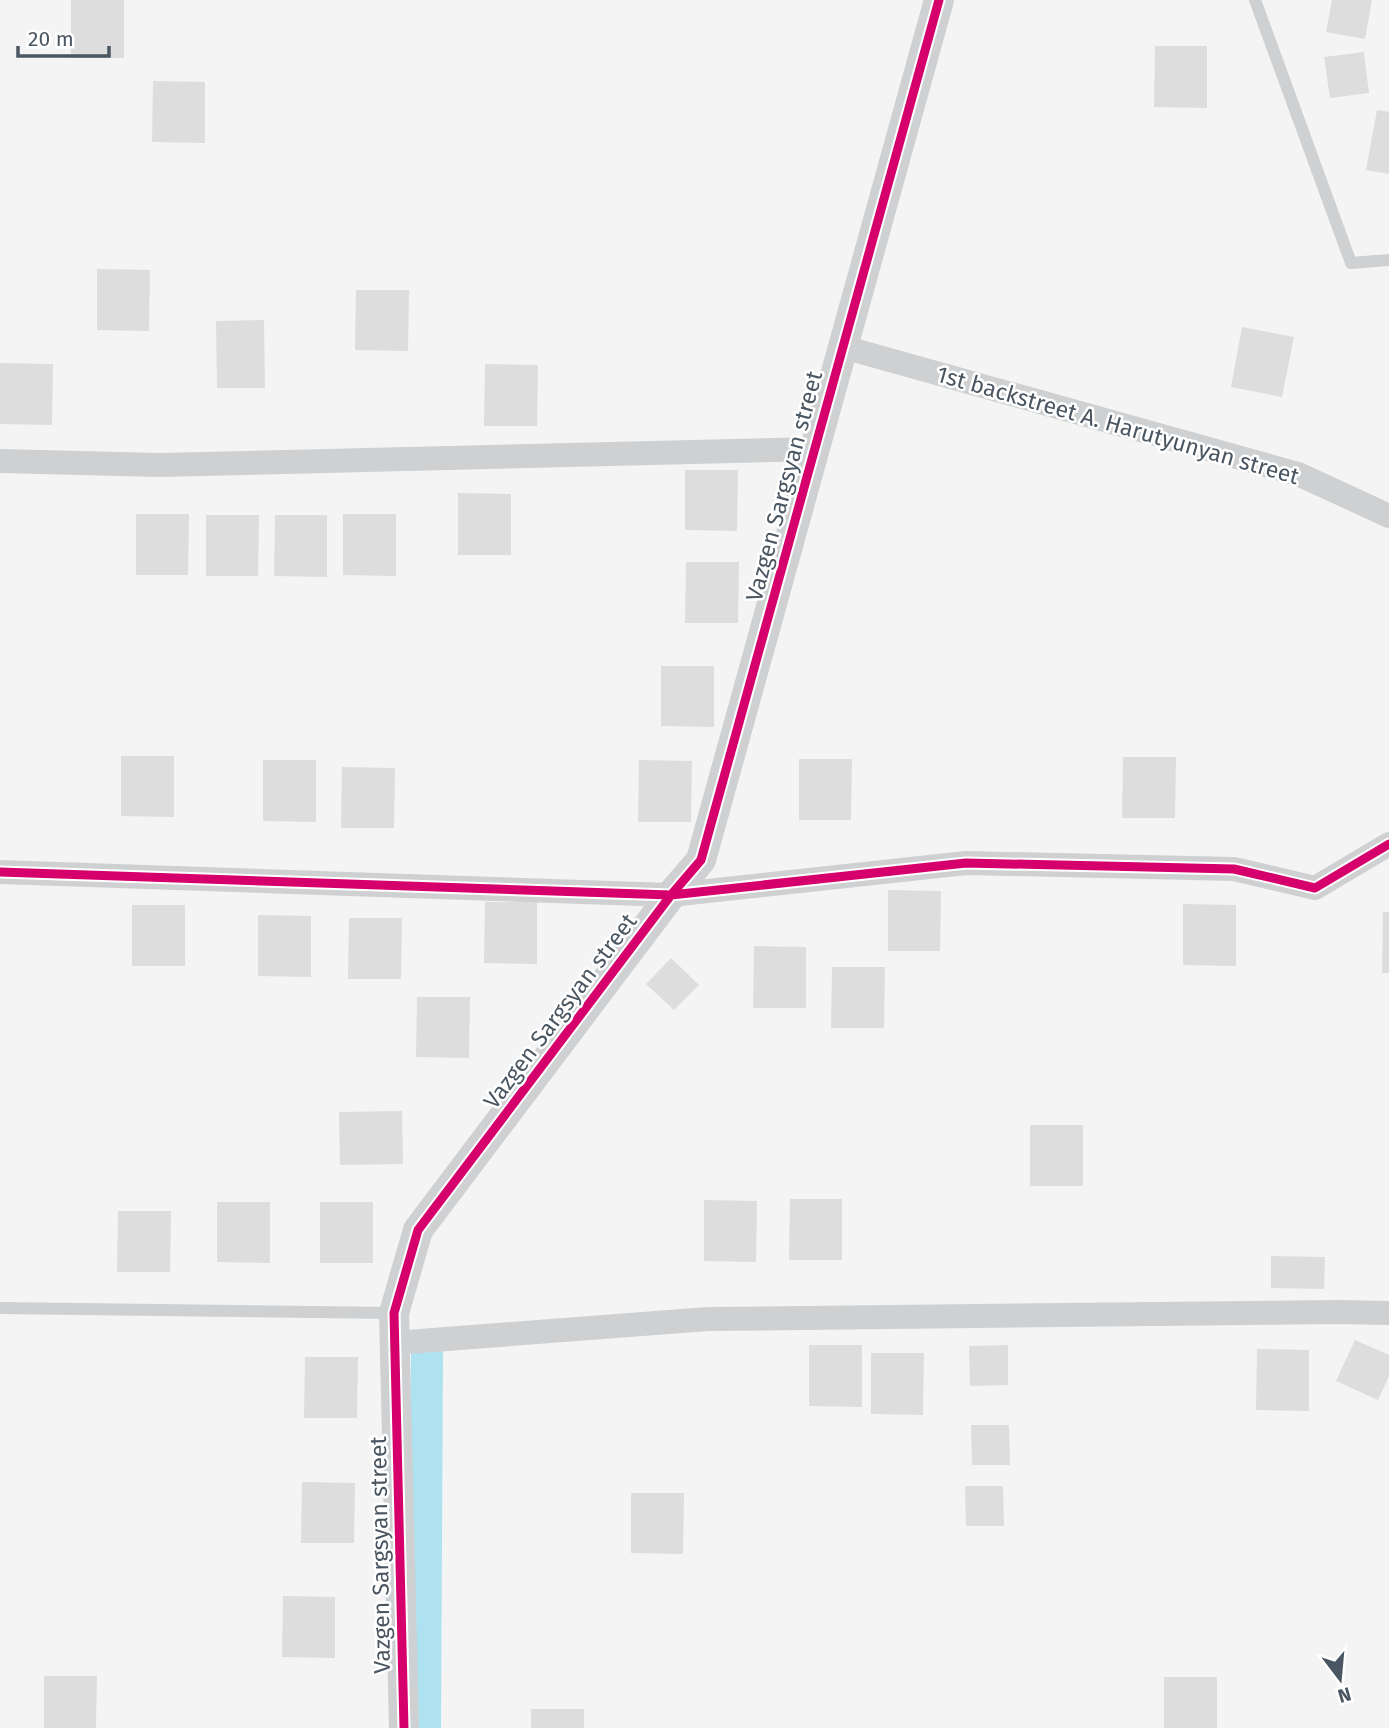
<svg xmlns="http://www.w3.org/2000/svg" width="1389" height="1728" viewBox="0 0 1389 1728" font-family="'Fira Sans',sans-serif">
<rect width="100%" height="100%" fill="#f4f4f4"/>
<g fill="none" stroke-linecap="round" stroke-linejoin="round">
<!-- canal -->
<path stroke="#aee2f0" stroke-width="32" d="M425,1728L427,1356"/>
</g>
<!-- building -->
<path fill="#ddddde" d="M71,0H124V58H71Z
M1332,0H1372L1365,39L1326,32Z
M1155,46H1207V108L1154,107Z
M1364,52L1369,93L1330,98L1324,57Z
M153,81L205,82V143L152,142Z
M1377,110L1389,112V174L1366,170Z
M97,269L150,270L149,331L97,330Z
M356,290H409L408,351L355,350Z
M264,320L265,388H217L216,321Z
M1242,327L1294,337L1282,397L1231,387Z
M0,363L53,364L52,425L0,424Z
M485,364L538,365L537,426H484Z
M685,470H738L737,531L685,530Z
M458,493L511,494V555H458Z
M136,514H189L188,575H136Z
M343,514H396V576L343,575Z
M206,515H259L258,576H206Z
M275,515H327V577L274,576Z
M686,562H739L738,623H685Z
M661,666H714V727L661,726Z
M121,756H174V817L121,816Z
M1123,757H1176L1175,818H1122Z
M799,759H852L851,820H799Z
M263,760H316V822L263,821Z
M639,760L692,761L691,822H638Z
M342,767L395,768L394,828H341Z
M888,890L941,891L940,951H888Z
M485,902H537V964L484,963Z
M1183,904L1236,905V966L1183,965Z
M132,905H185V966H132Z
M1383,912H1389V973H1382Z
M258,915L311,916V977L258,976Z
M349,918H402L401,979H348Z
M754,946L806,947V1008H753Z
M671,958L699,985L674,1010L646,984Z
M832,967H885L884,1028H831Z
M417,997H470L469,1058L416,1057Z
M402,1111L403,1164L340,1165L339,1112Z
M1030,1125H1083V1186H1030Z
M790,1199H842V1260H789Z
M704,1200L757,1201L756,1262L704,1261Z
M217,1202H270V1263L217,1262Z
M320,1202H373V1263H320Z
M118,1211H171L170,1272H117Z
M1271,1256L1325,1257L1324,1289L1271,1288Z
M1355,1340L1389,1355V1376L1378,1400L1336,1381Z
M809,1345H862V1407L809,1406Z
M1008,1345V1385L970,1386L969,1346Z
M1257,1349L1309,1350V1411L1256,1410Z
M871,1353H924L923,1415L871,1414Z
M305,1357H358L357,1418H304Z
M971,1425H1009L1010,1465H972Z
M302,1482L355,1483L354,1543H301Z
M965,1486H1003L1004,1526H966Z
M631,1493H684L683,1554L631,1553Z
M283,1596L335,1597V1658L282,1657Z
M44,1676H97L96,1728H44Z
M1164,1677H1217V1728H1164Z
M531,1709H584V1728H531Z"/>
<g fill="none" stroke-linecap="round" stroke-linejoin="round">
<!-- service -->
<path stroke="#ced0d2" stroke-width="12" d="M1255,0L1351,263L1389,260
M0,1308L393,1313"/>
<!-- minor -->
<path stroke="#ced0d2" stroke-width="24" d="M843,347L1298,474L1389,516
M0,461L159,465L815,449
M0,872L671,895L966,863L1234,869L1315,888L1389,844
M394,1343L708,1319L1339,1312L1389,1313"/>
<!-- tertiary -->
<path stroke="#ced0d2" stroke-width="30" d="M404,1728L394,1313L418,1230L671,895L701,860L939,0"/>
<!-- cycleway casing -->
<g stroke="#fff" stroke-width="13">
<path id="cycleway" d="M0,872L671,895L966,863L1234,869L1315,888L1389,844
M404,1728L394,1313L418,1230L671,895L701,860L939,0"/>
</g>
<!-- cycleway -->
<use href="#cycleway" stroke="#d6006c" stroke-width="9"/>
</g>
<g text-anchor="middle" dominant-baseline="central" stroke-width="5" stroke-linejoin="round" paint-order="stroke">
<!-- street labels -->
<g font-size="23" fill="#4a5661" stroke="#fff">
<text transform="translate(1118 425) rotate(16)">1st backstreet A. Harutyunyan street</text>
<text transform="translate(784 486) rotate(-75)">Vazgen Sargsyan street</text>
<text transform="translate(560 1011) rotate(-53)">Vazgen Sargsyan street</text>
<text transform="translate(380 1555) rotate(-91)">Vazgen Sargsyan street</text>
</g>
</g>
<!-- north arrow -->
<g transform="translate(1340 1679) rotate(164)" stroke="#ffffff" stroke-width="5" paint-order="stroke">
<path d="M0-5L12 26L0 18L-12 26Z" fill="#4a5661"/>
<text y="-10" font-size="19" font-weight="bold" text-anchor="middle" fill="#4a5661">N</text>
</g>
<!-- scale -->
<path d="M18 46v10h91v-10" fill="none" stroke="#4a5661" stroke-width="3.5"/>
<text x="28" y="46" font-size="21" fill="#4a5661" stroke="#ffffff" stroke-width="5" paint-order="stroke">20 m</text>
</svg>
